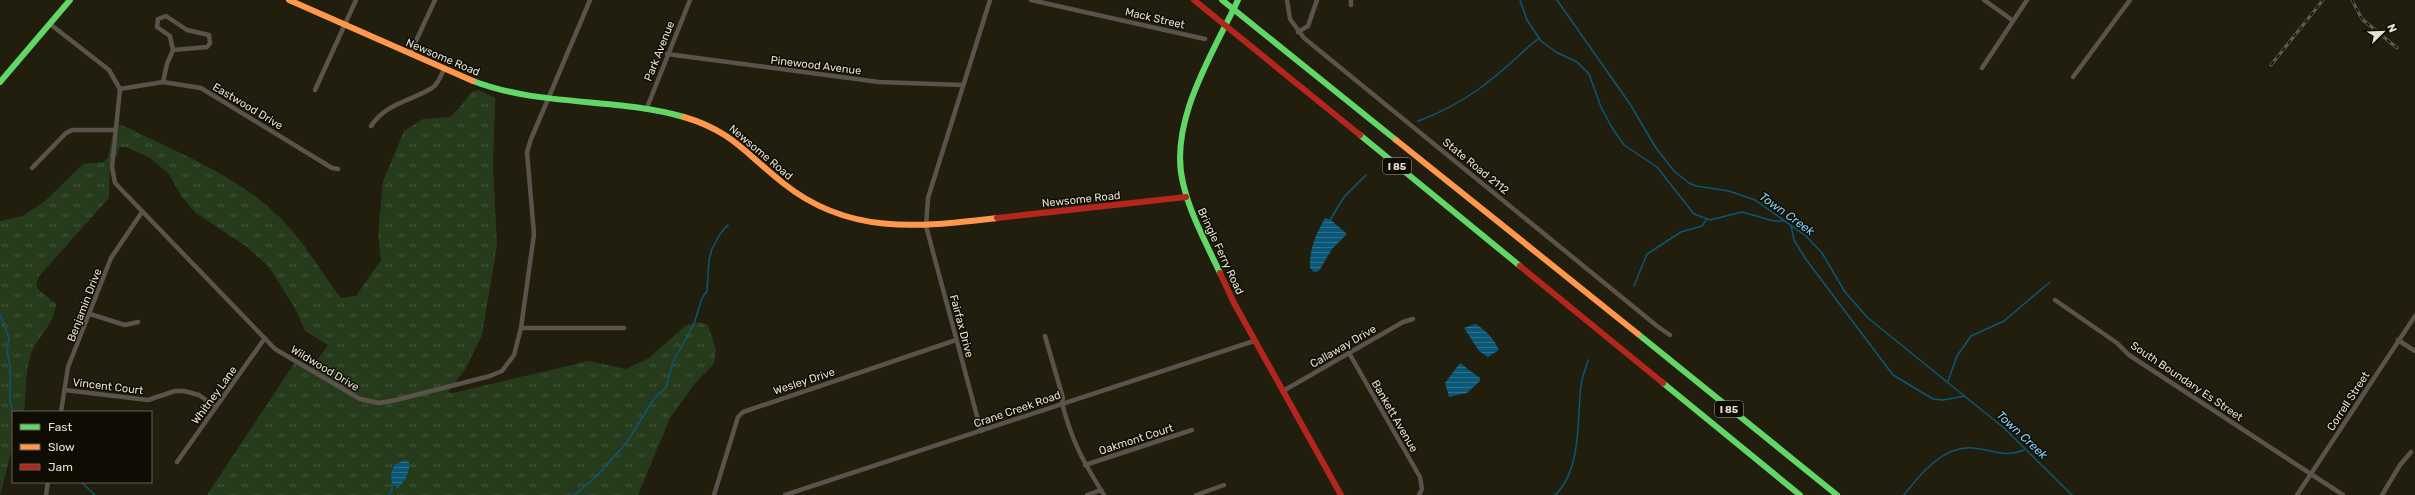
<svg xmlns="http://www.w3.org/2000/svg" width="2415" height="495" viewBox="0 0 2415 495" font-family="Rubik,sans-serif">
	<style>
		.grass { fill: url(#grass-tufts) }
		.water { fill: url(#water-rules) }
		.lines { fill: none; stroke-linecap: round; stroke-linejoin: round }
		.stream { stroke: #0b5778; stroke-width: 1.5 }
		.street { stroke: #5b524c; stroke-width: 4.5 }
		.fast { stroke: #63d668; stroke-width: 6 }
		.slow { stroke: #ff974d; stroke-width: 6 }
		.jam { stroke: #b3261e; stroke-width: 6 }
		.rail-casing { stroke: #5e5a51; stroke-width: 3 }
		.rail { stroke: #0f0d03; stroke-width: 1.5; stroke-dasharray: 4.5; stroke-linecap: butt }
		.labels { text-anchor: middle; stroke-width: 3; stroke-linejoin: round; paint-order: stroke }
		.shield { fill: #0f0d03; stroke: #a4a192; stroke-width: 1 }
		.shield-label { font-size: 10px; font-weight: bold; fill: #e4e1d0 }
		.street-label { font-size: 11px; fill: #e4e1d0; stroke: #0f0d03 }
		.water-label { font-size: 12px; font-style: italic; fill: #83d0fc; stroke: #0f0d03 }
	</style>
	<defs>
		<pattern id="grass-tufts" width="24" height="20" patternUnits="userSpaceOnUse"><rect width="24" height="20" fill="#253b1c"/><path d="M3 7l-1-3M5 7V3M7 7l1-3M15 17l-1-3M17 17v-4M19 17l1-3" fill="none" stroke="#44573c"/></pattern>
		<pattern id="water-rules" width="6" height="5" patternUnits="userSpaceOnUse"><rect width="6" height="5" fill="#0b5778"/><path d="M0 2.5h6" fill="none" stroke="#2e6f8a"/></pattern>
	</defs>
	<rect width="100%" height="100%" fill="#211e0e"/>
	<path class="grass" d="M 479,90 L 495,98 L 493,167 L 497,245 L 482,335 L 466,368 L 448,392 L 453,393 L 589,361 L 626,369 L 649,358 L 686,325 L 699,322 L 708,325 L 716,350 L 714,364 L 695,383 L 670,418 L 638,495 L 207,495 L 297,359 L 312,367 L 328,345 L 305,331 L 296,310 L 269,267 L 247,247 L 196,213 L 182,197 L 169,174 L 150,158 L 126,147 L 119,147 L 118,154 L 110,160 L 109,198 L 39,276 L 36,283 L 38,289 L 56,304 C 53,328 37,336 31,354 C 25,371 26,394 24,412 L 13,412 L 13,445 L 0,495 L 0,221 L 23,216 L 45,201 L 83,164 L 103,162 L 108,158 L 112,137 L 118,137 L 119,125 L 124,126 C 176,152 235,174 278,216 C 303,239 320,271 341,298 L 356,296 L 381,260 L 378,235 L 383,181 L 404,131 L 423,119 L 451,117 L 473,91 Z"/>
	<g class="water">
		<path d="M 1325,218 L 1331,220 L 1347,234 L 1332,249 L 1319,271 L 1314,272 L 1310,268 C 1309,251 1316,233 1325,218 Z"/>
		<path d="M 1475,324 C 1485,329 1494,339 1499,350 L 1488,357 L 1479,351 L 1464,328 Z"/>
		<polygon points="1460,363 1480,378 1480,381 1467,393 1449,397 1445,383"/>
		<path d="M 405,460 L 409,462 C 411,469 404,483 398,488 L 392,484 L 391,474 L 394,465 Z"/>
	</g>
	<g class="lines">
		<g class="stream">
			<polyline points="1520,0 1527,20 1541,41 1556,52 1577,62 1589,74 1601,107 1611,126 1624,145 1657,167 1694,214 1710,220 1742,212 1774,221 1784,221"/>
			<polyline points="1557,0 1630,104 1656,148 1674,171 1689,183 1696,186 1729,191 1755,200 1806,236 1822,253 1845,292 1868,318 2004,428 2072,495"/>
			<path d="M 1418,121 C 1463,105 1493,80 1527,48 C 1531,44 1535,42 1539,38"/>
			<polyline points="1330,220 1344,197 1366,175"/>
			<polyline points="1791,226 1794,240 1805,258 1893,375 1933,399 1943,400 1965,396"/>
			<polyline points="1634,286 1647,254 1681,232 1702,226 1706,220"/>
			<polyline points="0,315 9,338 7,351 10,366 10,400 13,414"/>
			<polyline points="1948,381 1957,356 1971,336 2004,321 2050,282"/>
			<polyline points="81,482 95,495"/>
			<polyline points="389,495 394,485"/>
			<polyline points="574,495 596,477 627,442 653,400 666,387 673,362 694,324 702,298 707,291 709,260 712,249 720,234 728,225"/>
			<path d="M 1555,495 C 1582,470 1577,418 1581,385 C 1582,377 1586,368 1588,360"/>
			<path d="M 1904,495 C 1920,474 1944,445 1973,448 C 1994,450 2003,458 2024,450"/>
		</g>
		<g class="street">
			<polyline points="1031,0 1205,39"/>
			<polyline points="1287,0 1290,19 1304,38 1657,326 1670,335"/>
			<polyline points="1351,0 1351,5"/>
			<polyline points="1984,0 2012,20"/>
			<polygon points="166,16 187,30 209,35 210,43 207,47 173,50 170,36 157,27 158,19"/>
			<polyline points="50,24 109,70 120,89 112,167 115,183 275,349 360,399 379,403 396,400 490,376 502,371 514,355 521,328 534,234 527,152 531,139 590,0"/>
			<polyline points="1298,32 1308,26 1317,0"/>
			<polyline points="410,54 435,0"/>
			<polyline points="667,54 879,82 963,85"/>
			<polyline points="1982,68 2027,0"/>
			<polyline points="2073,77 2130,0"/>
			<polyline points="163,82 167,64 173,50"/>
			<polyline points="120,89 163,82 201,88 332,168 338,169"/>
			<polyline points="315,90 356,0"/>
			<polyline points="646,110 690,0"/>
			<path d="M 371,126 C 386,103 411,101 432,88 C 438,84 441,76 444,69"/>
			<polyline points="32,168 66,133 72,130 116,130"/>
			<polyline points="2055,300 2117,343 2129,355 2343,495"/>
			<polyline points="90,314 125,325 138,322"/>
			<polyline points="521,328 624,328"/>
			<path d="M 1045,336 L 1063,398 L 1062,403 C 1072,442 1083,461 1104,495"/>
			<polyline points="2398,340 2415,351"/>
			<polyline points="1349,353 1420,477 1422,489 1419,495"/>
			<polyline points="65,390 148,400 175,391 184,391 199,395 216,407"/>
			<polyline points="1283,391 1403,322 1413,319"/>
			<polyline points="61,412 68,367 111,258 142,212"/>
			<polyline points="981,431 926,226 928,198 990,0"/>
			<polyline points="177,462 265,338"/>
			<polyline points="1085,465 1192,430"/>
			<polyline points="46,495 48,482"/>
			<polyline points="714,495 738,417 743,412 956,340"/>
			<polyline points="785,495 1254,341"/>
			<polyline points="1087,495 1101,490"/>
			<polyline points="1196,495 1224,485"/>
			<polyline points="2297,495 2415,316"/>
			<polyline points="2382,495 2400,465 2411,452"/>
		</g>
		<g class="fast">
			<polyline points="1222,0 1396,140"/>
			<path d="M 473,81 C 541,107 614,97 684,117"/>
			<polyline points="0,82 70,0"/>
			<polyline points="1360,135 1520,266"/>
			<path d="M 1220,273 C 1206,243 1190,214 1183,183 C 1168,122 1213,53 1238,0"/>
			<polyline points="1638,334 1837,495"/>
			<polyline points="1663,383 1800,495"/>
		</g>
		<g class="slow">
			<polyline points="289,0 473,81"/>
			<path d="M 684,117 C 732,131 746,154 783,183 C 849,236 919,227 997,218"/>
			<polyline points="1396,140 1638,334"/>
		</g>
		<g class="jam">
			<polyline points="1194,0 1360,135"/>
			<polyline points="997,218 1186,197"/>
			<polyline points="1520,266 1663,383"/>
			<polyline points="1220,273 1234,303 1341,495"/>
		</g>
		<defs>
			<g id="rail">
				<polyline points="2352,0 2362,19 2397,48"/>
				<polyline points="2271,65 2323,0"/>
			</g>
		</defs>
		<use href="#rail" class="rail-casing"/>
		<use href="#rail" class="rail"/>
	</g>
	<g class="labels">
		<g class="shield">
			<rect x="1383" y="158" width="28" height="16" rx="3"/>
			<rect x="1715" y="401" width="28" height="16" rx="3"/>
		</g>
		<g class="shield-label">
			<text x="1397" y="170">I 85</text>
			<text x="1729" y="413">I 85</text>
		</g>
		<g class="street-label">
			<text transform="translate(1155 18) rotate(13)" y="4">Mack Street</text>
			<text transform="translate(659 51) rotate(-68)" y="4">Park Avenue</text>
			<text transform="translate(443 57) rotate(23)" y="4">Newsome Road</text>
			<text transform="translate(816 65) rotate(7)" y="4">Pinewood Avenue</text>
			<text transform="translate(248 106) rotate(31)" y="4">Eastwood Drive</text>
			<text transform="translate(761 152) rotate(40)" y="4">Newsome Road</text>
			<text transform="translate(1476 166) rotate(39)" y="4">State Road 2112</text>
			<text transform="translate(1081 199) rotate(-6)" y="4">Newsome Road</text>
			<text transform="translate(1221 251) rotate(65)" y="4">Bringle Ferry Road</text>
			<text transform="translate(84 305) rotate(-69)" y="4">Benjamin Drive</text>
			<text transform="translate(962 326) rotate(75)" y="4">Fairfax Drive</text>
			<text transform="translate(1343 346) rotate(-30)" y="4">Callaway Drive</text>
			<text transform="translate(325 368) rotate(31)" y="4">Wildwood Drive</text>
			<text transform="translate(804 381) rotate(-18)" y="4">Wesley Drive</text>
			<text transform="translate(2187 381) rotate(34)" y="4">South Boundary Es Street</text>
			<text transform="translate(108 386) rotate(7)" y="4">Vincent Court</text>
			<text transform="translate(214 395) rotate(-54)" y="4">Whitney Lane</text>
			<text transform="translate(2348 401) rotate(-57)" y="4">Correll Street</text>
			<text transform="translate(1017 409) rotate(-19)" y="4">Crane Creek Road</text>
			<text transform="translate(1395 416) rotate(60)" y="4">Bankett Avenue</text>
			<text transform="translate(1136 439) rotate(-18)" y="4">Oakmont Court</text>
		</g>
		<g class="water-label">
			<text transform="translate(1787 214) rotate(36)" y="4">Town Creek</text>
			<text transform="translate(2022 435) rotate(43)" y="4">Town Creek</text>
		</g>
	</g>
	<rect x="12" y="411" width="140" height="72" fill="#0f0d03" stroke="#646255"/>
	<rect x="20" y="424" width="20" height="6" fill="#63d668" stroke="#646255"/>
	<text x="48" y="431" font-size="12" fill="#e4e1d0">Fast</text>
	<rect x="20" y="444" width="20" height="6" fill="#ff974d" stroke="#646255"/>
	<text x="48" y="451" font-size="12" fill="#e4e1d0">Slow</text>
	<rect x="20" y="464" width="20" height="6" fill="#b3261e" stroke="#646255"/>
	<text x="48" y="471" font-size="12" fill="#e4e1d0">Jam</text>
	<g transform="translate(2383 32) rotate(67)" stroke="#0f0d03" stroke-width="3" paint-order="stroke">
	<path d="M0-3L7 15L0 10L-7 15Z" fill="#e4e1d0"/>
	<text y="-6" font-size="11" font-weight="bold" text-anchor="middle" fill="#e4e1d0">N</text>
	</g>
</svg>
